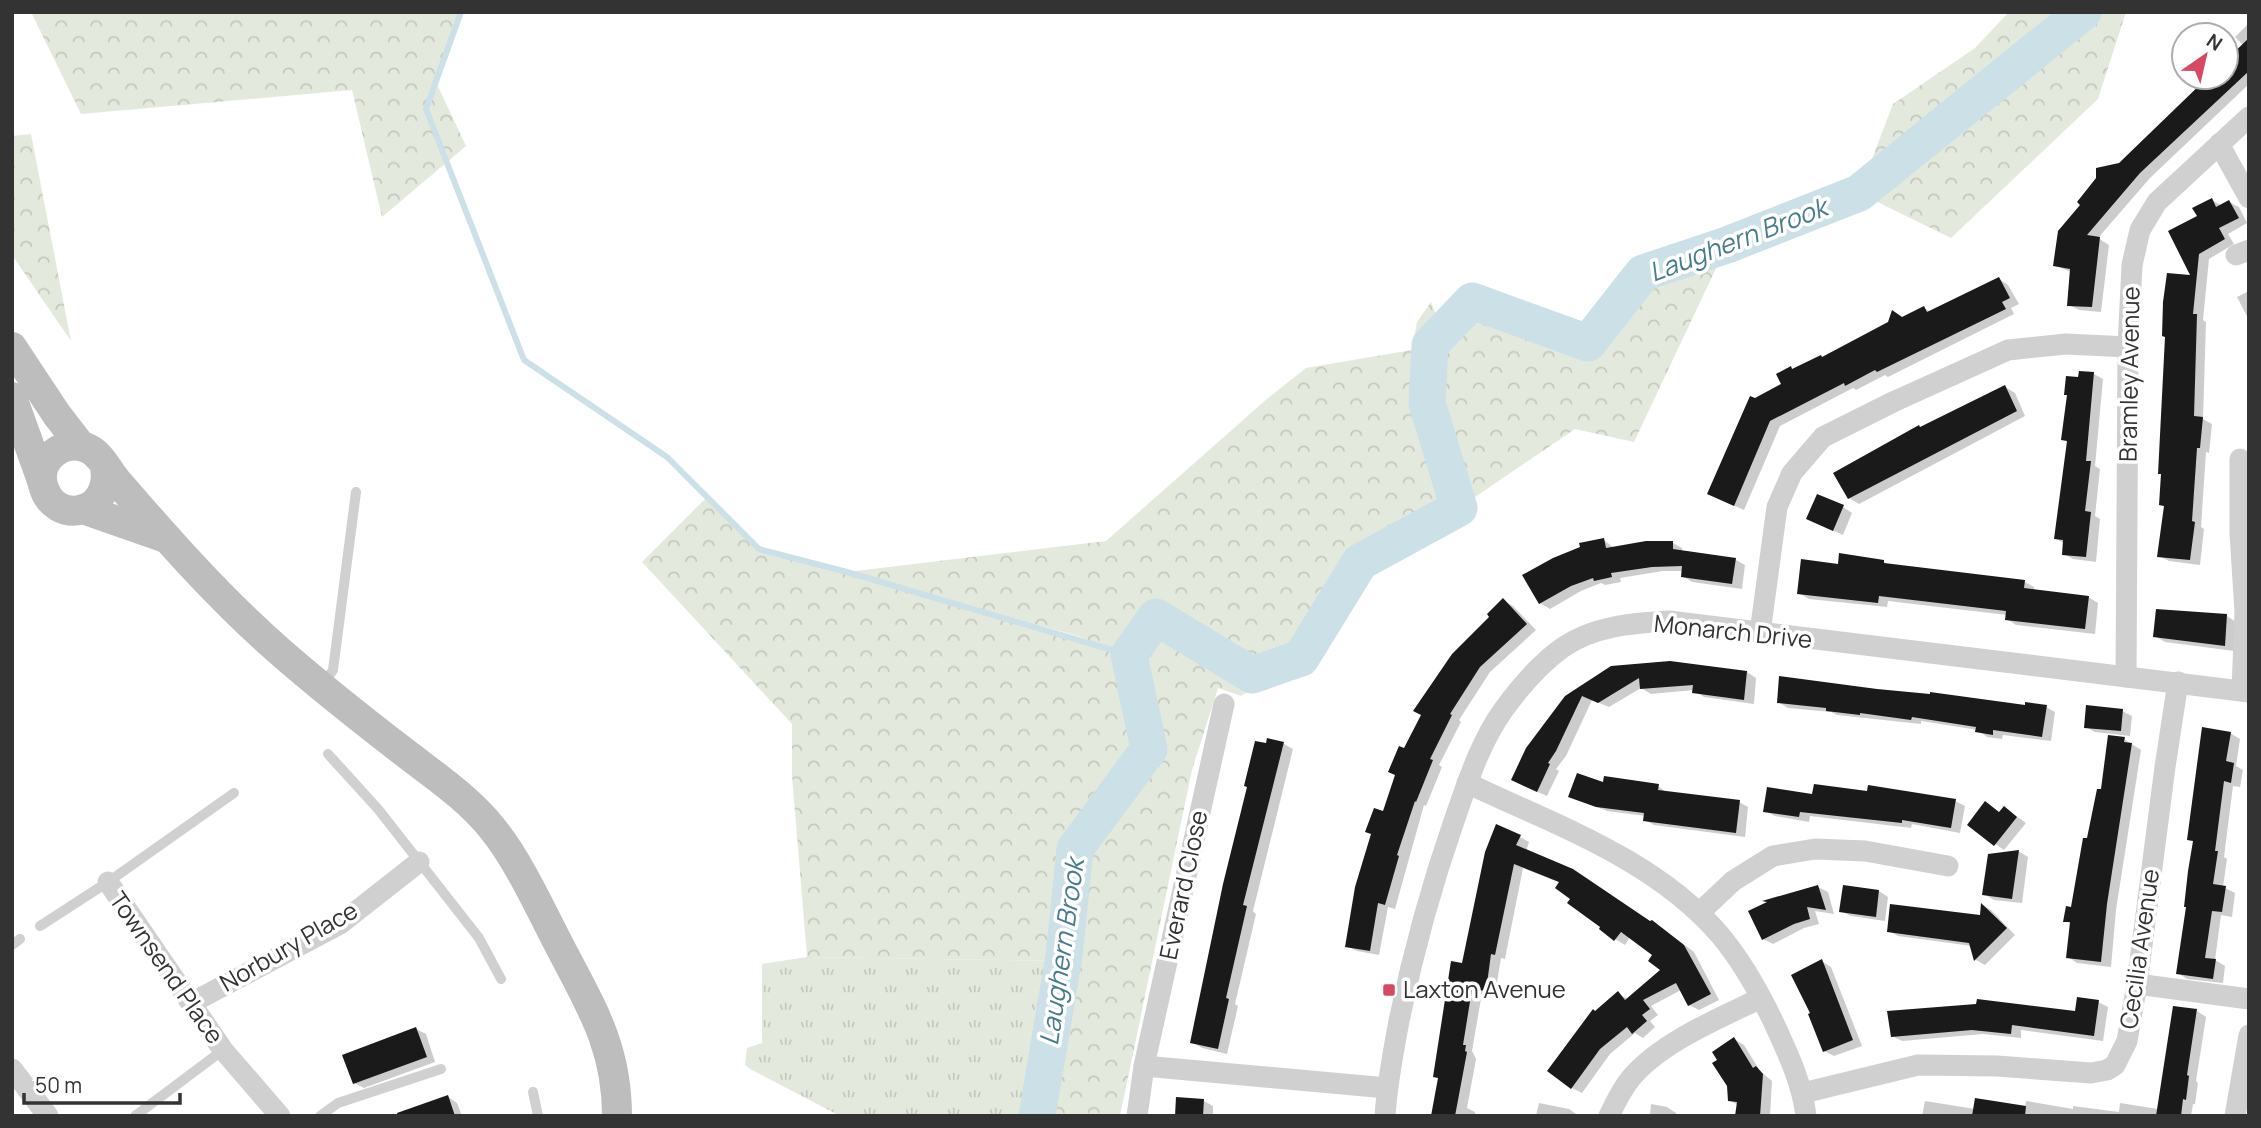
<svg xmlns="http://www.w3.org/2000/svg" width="2261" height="1128" viewBox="0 0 2261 1128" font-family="Manrope,sans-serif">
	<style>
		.grass { fill: url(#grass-tufts) }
		.forest { fill: url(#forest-crowns); fill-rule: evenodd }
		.shadow { fill: #0003 }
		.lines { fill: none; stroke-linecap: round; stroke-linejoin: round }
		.stream { stroke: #cce0e7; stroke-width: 6 }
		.river { stroke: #cce0e7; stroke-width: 37 }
		.building { fill: #1a1a1a }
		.service { stroke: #d0d0d0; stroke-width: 10 }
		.minor { stroke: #d0d0d0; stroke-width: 21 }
		.secondary { stroke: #bdbdbd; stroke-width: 30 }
		.poi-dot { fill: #d64963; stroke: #fff; stroke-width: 2.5 }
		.labels { text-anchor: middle; stroke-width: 7; stroke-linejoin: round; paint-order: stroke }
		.street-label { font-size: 24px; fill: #333; stroke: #fff }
		.poi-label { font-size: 24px; fill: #333; stroke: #fff; text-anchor: start }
		.water-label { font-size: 26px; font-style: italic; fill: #477b8f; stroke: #fff }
	</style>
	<defs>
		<pattern id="grass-tufts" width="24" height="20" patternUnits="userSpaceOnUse" patternTransform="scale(1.75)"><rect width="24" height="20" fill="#e4e9dd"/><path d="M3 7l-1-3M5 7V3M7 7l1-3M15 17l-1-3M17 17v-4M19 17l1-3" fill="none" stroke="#c4c8be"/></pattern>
		<pattern id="forest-crowns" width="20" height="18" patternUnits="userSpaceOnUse" patternTransform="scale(1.75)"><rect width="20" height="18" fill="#e4e9dd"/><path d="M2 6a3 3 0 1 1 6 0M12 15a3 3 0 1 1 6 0" fill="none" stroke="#c4c8be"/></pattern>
	</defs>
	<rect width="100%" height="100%" fill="#fff"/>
	<polygon class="grass" points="807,957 1061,961 1037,1116 840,1116 752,1070 745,1065 747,1048 762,1043 762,964"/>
	<g class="forest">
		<polygon points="34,12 461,12 436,82 466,146 382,217 352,90 81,114 32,14"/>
		<polygon points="2009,12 2126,12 2098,99 1951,238 1859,193 1893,104 1975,48"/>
		<polygon points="31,134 71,341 12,255 12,136"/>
		<path d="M 1727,245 L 1634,442 L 1575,429 L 1459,508 L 1360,562 L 1301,658 L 1241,696 L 1218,688 L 1192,770 L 1120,1116 L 1037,1116 L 1061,961 L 807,957 L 792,775 L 792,724 L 642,562 L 707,497 L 759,549 L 847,572 L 1106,541 L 1268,398 L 1306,368 L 1412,350 L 1417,322 L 1431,302 L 1437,318 L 1472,301 L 1588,343 L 1643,273 ZM 911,590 L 1078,636 L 1116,651 L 911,591 Z"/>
	</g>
	<g class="shadow">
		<polygon points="2249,23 2249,84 2150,178 2098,238 2109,245 2101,312 2079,310 2069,305 2071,272 2054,265 2120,165 2211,77 2226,77 2226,63 2244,46 2235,37"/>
		<polygon points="2212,200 2222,206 2229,202 2239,207 2247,223 2228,234 2234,244 2209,259 2203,320 2206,322 2203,419 2212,424 2209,453 2206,452 2201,527 2204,529 2200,565 2169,561 2159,556 2165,507 2160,504 2193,277 2199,217"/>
		<polygon points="1999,279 2008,285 2019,304 2011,308 2014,314 1888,377 1885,375 1856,390 1853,388 1780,426 1744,510 1719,499 1755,400 1784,385 1791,368 1794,370 1823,359 1924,308 1931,312"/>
		<polygon points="2249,291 2249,320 2237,297"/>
		<polygon points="2080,373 2094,374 2103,379 2095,466 2100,469 2095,516 2100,519 2096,562 2073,559 2064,554 2065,544 2055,538 2069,443 2063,439"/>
		<polygon points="2005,387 2015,393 2025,416 1859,504 1849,498 1922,428"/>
		<polygon points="1843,507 1852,513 1843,535 1808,519"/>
		<polygon points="1604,540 1614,548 1673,543 1682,548 1682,552 1736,560 1745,565 1742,589 1692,582 1683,576 1683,571 1663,571 1620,578 1621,582 1605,585 1601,583 1581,591 1550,609 1540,603"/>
		<polygon points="1884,562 1891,566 2025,582 2034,587 2034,591 2088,597 2098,603 2095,634 2016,625 2007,619 2007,615 1888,601 1887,607 1809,599 1799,593 1839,565"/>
		<polygon points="1504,601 1513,606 1536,630 1490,672 1459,720 1461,722 1439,765 1442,767 1426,806 1424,805 1395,909 1388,907 1379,955 1357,951 1347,946 1384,813 1405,751"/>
		<polygon points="2227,616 2236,622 2234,651 2165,642 2155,636"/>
		<polygon points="1612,668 1747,672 1756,678 1754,704 1704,697 1694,690 1651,694 1641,688 1609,707 1592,700 1566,756 1556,769 1559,771 1547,796 1522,785 1566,697"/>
		<polygon points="1778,702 2046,707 2055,712 2051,741 2003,735 2002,739 1987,737 1978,730 1921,721 1921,724 1837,715 1831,712 1788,708"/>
		<polygon points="2122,711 2132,716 2130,736 2095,732 2086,727"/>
		<polygon points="2230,733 2240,739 2236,766 2243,770 2240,787 2233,786 2224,857 2227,859 2223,887 2235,893 2232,917 2221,915 2215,960 2225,966 2223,983 2187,979 2178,973 2194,842 2189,839"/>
		<polygon points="2124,739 2141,750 2116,910 2111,967 2077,963 2068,957 2072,924 2065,921 2073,909 2102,792"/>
		<polygon points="1268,740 1284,744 1293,749 1253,911 1256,914 1235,1004 1238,1006 1227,1054 1202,1048 1192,1042 1249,787"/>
		<polygon points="1605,785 1658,786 1667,793 1739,802 1748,807 1745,837 1654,825 1645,820 1646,816 1607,811 1570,796"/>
		<polygon points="1955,801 1965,806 1960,833 1912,824 1911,828 1810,816 1809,822 1775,816 1765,811"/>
		<polygon points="2005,808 2026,823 2004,850 1969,825 2001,813"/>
		<polygon points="1520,837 1529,842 1526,851 1662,928 1694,952 1719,1000 1699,1010 1689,1005 1681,990 1651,1006 1658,1015 1650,1021 1655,1027 1643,1038 1635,1033 1610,1054 1582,1093 1572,1088 1549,1071 1596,1013 1618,994 1628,999 1663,970 1654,955 1630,937 1625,945 1615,939 1573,899 1561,883 1523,868 1505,959 1501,958 1495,995 1482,993 1472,1051 1476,1059 1467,1108 1475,1112 1475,1116 1433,1116 1487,852"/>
		<polygon points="2018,851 2028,857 2022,903 1994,900 1984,894"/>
		<polygon points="1818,887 1828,892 1834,914 1815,911 1819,924 1804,928 1773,944 1763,939"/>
		<polygon points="1879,891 1888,897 1885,921 1851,916 1841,911"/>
		<polygon points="1983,905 1991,910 2015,935 1985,965 1976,960 1972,946 1898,936 1889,931 1981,917"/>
		<polygon points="1821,961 1831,967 1862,1046 1834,1056 1824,1051 1812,1014"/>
		<polygon points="2098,1002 2108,1007 2103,1041 2021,1030 2021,1038 1983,1034 1902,1041 1892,1036 2076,1012"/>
		<polygon points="2197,1011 2206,1017 2196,1081 2198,1083 2195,1104 2193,1104 2191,1116 1922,1116 1925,1101 1975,1109 2025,1108 2026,1101 2073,1109 2073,1106 2119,1112 2120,1103 2158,1109"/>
		<polygon points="416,1029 426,1034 435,1062 364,1088 354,1083"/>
		<polygon points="1734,1039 1744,1045 1760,1071 1772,1081 1770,1116 1737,1116 1738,1105 1729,1100"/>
		<polygon points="448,1097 457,1103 462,1116 398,1116"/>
		<polygon points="1204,1101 1213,1106 1213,1116 1176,1116"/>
		<polygon points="1539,1103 1569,1109 1579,1116 1536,1116"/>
		<polygon points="1651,1104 1667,1107 1676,1113 1676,1116 1650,1116"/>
	</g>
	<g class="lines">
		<polyline class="stream" points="461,12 426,109 524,360 667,457 759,549 847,572 1129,655"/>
		<polyline class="river" points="1037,1116 1064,956 1075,849 1149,749 1129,655 1156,617 1252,675 1301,658 1360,562 1459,508 1427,403 1430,345 1472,301 1588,343 1643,273 1727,245 1859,193 2083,12"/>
	</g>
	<g class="building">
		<polygon points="2249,38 2249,71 2140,173 2087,235 2100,237 2092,307 2067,306 2070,269 2053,266 2058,231 2080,205 2077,202 2096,178 2096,168 2119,163 2208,77 2226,77 2226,60"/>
		<polygon points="2212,198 2216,207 2229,200 2239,218 2219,228 2225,239 2199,254 2193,314 2197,314 2194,416 2203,417 2200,448 2197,448 2192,521 2195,522 2190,560 2157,557 2164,506 2159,505 2161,474 2158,474 2165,337 2162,336 2163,302 2167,273 2190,275 2168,231 2197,216 2192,208"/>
		<polygon points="1999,277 2010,298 2002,302 2006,309 1877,372 1875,370 1845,386 1844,383 1770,421 1734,506 1707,494 1750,396 1755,398 1781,384 1776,374 1791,366 1792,369 1821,355 1822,357 1888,322 1892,310 1902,317 1924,306 1927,312"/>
		<polygon points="2079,371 2094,372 2086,461 2091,461 2085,511 2091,512 2086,557 2062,555 2063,540 2054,539 2067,441 2061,440 2067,395 2064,395 2066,376 2078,377"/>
		<polygon points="2005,385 2017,411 1848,499 1833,473 1919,425 1920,427"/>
		<polygon points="1817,494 1844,505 1833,531 1806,519"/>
		<polygon points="1604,538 1606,548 1646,541 1673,541 1673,549 1736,558 1732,584 1681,577 1682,566 1652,567 1611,573 1612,577 1594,581 1593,578 1571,586 1539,604 1522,575 1553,558 1580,547 1579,543"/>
		<polygon points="1839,553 1884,560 1884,563 2025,580 2024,588 2089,596 2085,629 2005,620 2006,611 1879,596 1878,603 1797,594 1801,559 1838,564"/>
		<polygon points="1503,598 1527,624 1480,667 1450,714 1452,715 1430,759 1433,760 1416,802 1415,801 1397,855 1399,856 1385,905 1378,903 1370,951 1345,947 1355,887 1371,834 1365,832 1374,808 1383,811 1395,775 1388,772 1399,746 1404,748 1421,715 1413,711 1452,654 1489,617 1487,614"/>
		<polygon points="2156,609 2227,614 2225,646 2153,637"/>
		<polygon points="1670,661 1747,671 1744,700 1692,693 1693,685 1640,689 1639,678 1598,703 1582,696 1556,751 1548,763 1550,764 1537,792 1511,780 1526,748 1565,696 1611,666"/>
		<polygon points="1779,676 1877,689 1930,694 1930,692 2025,705 2025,702 2047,705 2042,737 1993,730 1993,735 1975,732 1976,727 1912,717 1911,720 1860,713 1860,715 1826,711 1826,708 1777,703"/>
		<polygon points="2086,705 2123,709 2121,731 2084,728"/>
		<polygon points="2202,727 2231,732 2226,761 2234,763 2231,783 2224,781 2215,851 2218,851 2213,884 2226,886 2222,912 2212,911 2205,958 2216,959 2213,979 2176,974 2186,907 2184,907 2188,871 2193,841 2187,840"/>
		<polygon points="2108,735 2125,737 2124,742 2132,743 2107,904 2101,962 2066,958 2070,922 2063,922 2066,906 2071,907 2083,838 2087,838 2097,789 2101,789"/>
		<polygon points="1267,738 1284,742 1243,905 1247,906 1226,998 1229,999 1218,1049 1190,1043 1223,884 1247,787 1244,786 1255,741 1266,743"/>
		<polygon points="1577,773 1603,782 1604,776 1659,784 1658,790 1740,800 1736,833 1643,821 1644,813 1596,807 1568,797"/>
		<polygon points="1814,784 1867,791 1868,785 1956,799 1951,828 1902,820 1902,823 1800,812 1799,817 1763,812 1767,787 1812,794"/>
		<polygon points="1985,801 1999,812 2004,806 2017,817 1994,846 1967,825"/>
		<polygon points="1496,824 1521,835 1516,845 1573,869 1650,921 1652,920 1684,945 1711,994 1688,1006 1676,983 1643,1000 1650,1009 1642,1015 1647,1021 1632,1034 1627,1027 1600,1049 1571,1089 1547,1071 1593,1009 1595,1011 1618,991 1625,1000 1660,970 1648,961 1652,955 1621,932 1614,941 1599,929 1600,927 1567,903 1570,899 1555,888 1559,882 1514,864 1495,955 1491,954 1486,991 1472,989 1463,1045 1466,1045 1465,1051 1467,1052 1455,1116 1431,1116 1438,1078 1433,1077 1451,961 1462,963 1485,852"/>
		<polygon points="2019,850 2012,899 1982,895 1988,854"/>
		<polygon points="1818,885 1826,910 1807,907 1810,919 1794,924 1762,940 1748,911 1767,902 1762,901"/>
		<polygon points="1843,885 1879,890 1876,917 1839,912"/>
		<polygon points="1981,903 2007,928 1974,961 1969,943 1887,932 1890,904 1980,915"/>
		<polygon points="1822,959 1853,1040 1823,1052 1808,1014 1810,1013 1791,975"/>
		<polygon points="2077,997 2099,1000 2094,1036 2012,1025 2011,1034 1972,1030 1891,1037 1887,1011 1976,1004 1977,999 2075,1011"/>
		<polygon points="2173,1006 2197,1009 2187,1075 2189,1076 2186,1100 2183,1099 2181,1116 2156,1116"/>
		<polygon points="416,1027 427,1057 353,1084 342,1055"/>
		<polygon points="1734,1037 1753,1068 1756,1066 1763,1074 1760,1116 1735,1116 1737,1102 1728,1101 1727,1086 1712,1063 1717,1060 1712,1052"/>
		<polygon points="448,1095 455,1116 398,1116 397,1113"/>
		<polygon points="1176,1097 1204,1099 1203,1116 1175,1116"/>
		<polygon points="1975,1098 2026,1106 2025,1116 1972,1116"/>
	</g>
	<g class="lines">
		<g class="service">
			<polyline points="323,685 333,670 356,492"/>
			<polyline points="328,754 378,809 479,938 501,979"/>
			<polyline points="40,926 108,882 234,793"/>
			<polyline points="12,945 20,939"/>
			<polyline points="533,1092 538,1116"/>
			<polyline points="135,1116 223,1050"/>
			<polyline points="320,1116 338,1103 441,1069"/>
		</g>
		<g class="minor">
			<polyline points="2219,144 2249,198"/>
			<polyline points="2236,255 2249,250"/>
			<polyline points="2240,459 2240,533 2245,612 2242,691"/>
			<polyline points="1760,633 1777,507 1792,473 1823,437 1893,402 2008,350 2066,344 2128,347"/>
			<polyline points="2126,677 2128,347 2132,265 2140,230 2157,202 2249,117"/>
			<path d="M 1467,783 C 1555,825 1655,859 1720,935 C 1741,960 1759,992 1773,1021 C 1787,1052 1802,1082 1806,1116"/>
			<polyline points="108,882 223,1050 280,1116"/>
			<polyline points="1699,913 1733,881 1773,856 1815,849 1865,851 1948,866"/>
			<polyline points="2137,984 2249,999"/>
			<polyline points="191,1003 340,924 419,862"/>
			<polyline points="1144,1066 1387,1088"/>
			<polyline points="12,1069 48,1116"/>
			<polyline points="1803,1093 1918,1065 1997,1066 2091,1073 2107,1070 2115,1065 2127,1041 2137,984 2165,767 2178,682"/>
			<polyline points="1137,1116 1144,1066 1224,704"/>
			<path d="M 1385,1116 C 1387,1084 1393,1053 1399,1021 C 1413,953 1431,887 1454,821 C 1467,784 1480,742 1504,709 C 1520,687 1540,664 1562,648 C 1593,626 1633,623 1669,621 L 2249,692"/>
			<path d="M 1609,1116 C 1615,1103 1622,1089 1631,1078 C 1661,1042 1720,1018 1761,998"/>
			<polyline points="2235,1116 2249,1035"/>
		</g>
		<g class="secondary">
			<polyline points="12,347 57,415 81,446"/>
			<polyline points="12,397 41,478"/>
			<path d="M 105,467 C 113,515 54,527 43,485 C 36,459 65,437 89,449 C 101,455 108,470 116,480 C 167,539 219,598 277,649 C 318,685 361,719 404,752 C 435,776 468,798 492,828 C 522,865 545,920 568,962 C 596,1015 617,1053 617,1116"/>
			<polyline points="83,509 166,538"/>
		</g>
	</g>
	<rect class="poi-dot" x="1382" y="983" width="14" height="14" rx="3.5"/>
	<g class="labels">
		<g class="street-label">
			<text transform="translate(2130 374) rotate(-89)" y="8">Bramley Avenue</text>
			<text transform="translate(1733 632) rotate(6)" y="8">Monarch Drive</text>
			<text transform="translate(1184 885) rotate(-78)" y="8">Everard Close</text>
			<text transform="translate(289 947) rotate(-30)" y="8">Norbury Place</text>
			<text transform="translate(2140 949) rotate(-82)" y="8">Cecilia Avenue</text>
			<text transform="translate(166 968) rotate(55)" y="8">Townsend Place</text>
		</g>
		<g class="poi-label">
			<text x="1403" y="998">Laxton Avenue</text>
		</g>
		<g class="water-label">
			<text transform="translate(1738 240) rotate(-21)" y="9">Laughern Brook</text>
			<text transform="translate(1062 952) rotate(-82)" y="9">Laughern Brook</text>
		</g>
	</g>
	<rect width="2261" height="1128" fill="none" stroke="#333333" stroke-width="28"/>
	<g transform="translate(2205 56) rotate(34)"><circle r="33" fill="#ffffff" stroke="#adadad" stroke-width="2"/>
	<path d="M0-5L12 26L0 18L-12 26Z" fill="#d64963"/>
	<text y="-10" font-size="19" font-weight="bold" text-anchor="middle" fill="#333333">N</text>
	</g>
	<path d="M24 1093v10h156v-10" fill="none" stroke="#333333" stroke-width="3.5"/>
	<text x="35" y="1093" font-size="21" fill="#333333" stroke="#ffffff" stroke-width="5" paint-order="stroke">50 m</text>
</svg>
